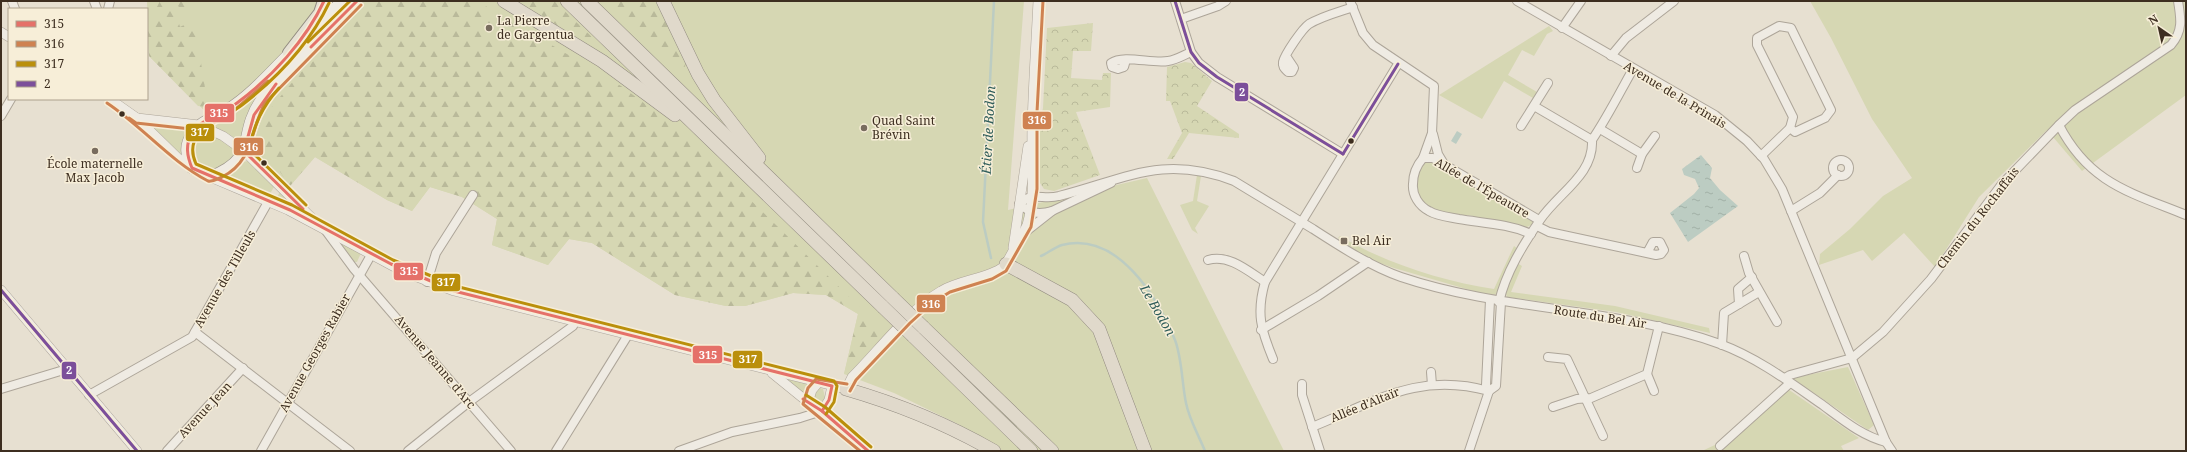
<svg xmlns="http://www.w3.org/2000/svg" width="2187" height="452" viewBox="0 0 2187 452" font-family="'Noto Serif',serif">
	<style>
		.green { fill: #d6d7b3 }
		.forest { fill: url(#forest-firs) }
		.park { fill: url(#park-crowns) }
		.water { fill: url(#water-ripples) }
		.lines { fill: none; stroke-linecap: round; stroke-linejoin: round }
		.stream { stroke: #bcccc2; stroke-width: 2.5 }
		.minor-casing { stroke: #ada599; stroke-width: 10 }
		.tertiary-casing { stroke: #ada599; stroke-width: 10 }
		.secondary-casing { stroke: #9c958a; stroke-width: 12 }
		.primary-casing { stroke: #928b80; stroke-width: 14 }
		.trunk-casing { stroke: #928b80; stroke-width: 14 }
		.minor { stroke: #efebe3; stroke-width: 8 }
		.tertiary { stroke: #efebe3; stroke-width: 9 }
		.secondary { stroke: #efebe3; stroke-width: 11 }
		.primary { stroke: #e6e1d4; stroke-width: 12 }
		.trunk { stroke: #e0d9cb; stroke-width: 13 }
		.trunk-bridge-casing { stroke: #928b80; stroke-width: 14; stroke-linecap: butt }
		.trunk-bridge { stroke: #e0d9cb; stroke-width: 13 }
		.bus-1-casing { stroke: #f7eed8; stroke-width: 6 }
		.bus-2-casing { stroke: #f7eed8; stroke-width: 6 }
		.bus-3-casing { stroke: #f7eed8; stroke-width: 6 }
		.bus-4-casing { stroke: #f7eed8; stroke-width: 6 }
		.bus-1 { stroke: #e57169; stroke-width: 3 }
		.bus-2 { stroke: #cf8251; stroke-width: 3 }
		.bus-3 { stroke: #ba8f0b; stroke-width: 3 }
		.bus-4 { stroke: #7c4f9a; stroke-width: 3 }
		.poi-dot { fill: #786c5e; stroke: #f7eed8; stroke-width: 1.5 }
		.bus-dot { fill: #3d2e20; stroke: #f7eed8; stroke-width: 1.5 }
		.labels { text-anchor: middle; stroke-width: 3; stroke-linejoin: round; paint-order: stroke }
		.poi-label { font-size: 12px; fill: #3d2e20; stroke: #f7eed8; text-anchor: start }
		.street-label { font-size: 12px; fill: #3d2e20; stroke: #f7eed8 }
		.water-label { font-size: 13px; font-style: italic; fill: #2f5d5a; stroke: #f7eed8 }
		.line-badge { stroke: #f7eed8; stroke-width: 1.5 }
		.badge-label { font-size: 11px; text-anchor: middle; font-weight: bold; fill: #fff }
	</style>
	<defs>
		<pattern id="forest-firs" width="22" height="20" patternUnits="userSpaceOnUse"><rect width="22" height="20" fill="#d6d7b3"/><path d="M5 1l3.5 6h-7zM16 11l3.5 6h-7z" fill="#b9b99a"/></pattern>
		<pattern id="park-crowns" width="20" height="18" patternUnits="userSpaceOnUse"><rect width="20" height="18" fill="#d6d7b3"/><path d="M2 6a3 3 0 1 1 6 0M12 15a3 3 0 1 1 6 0" fill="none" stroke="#b9b99a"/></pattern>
		<pattern id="water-ripples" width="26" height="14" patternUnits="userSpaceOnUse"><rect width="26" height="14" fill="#bcccc2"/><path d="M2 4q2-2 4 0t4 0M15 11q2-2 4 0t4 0" fill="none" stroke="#a2b0a6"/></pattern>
	</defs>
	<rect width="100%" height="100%" fill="#e7e0d1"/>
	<g class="green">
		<polygon points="147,1 1024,1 1008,210 1147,178 1284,451 983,451 960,425 894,393 844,374 858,314 826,295 793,293 745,306 726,306 675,295 592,243 569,239 548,265 492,245 497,219 462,197 430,187 412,211 387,200 315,157 290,186 239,142 212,127 212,124 215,121 149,56"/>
		<polygon points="1810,1 2186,1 2186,95 2082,171 2047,130 1979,197 1935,267 1904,233 1872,261 1863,250 1819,265 1820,254 1850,229 1883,196 1912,178 1872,119 1831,38"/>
		<polygon points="1549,26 1553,31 1547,34 1534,56 1522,50 1508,75 1537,92 1533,98 1504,81 1482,119 1439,95"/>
		<polygon points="147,122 190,128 183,153 180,154"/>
		<path d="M 200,130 L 214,135 L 238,152 L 234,160 L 210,171 C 196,166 193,161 190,147 Z"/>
		<path d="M 1430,160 L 1471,183 L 1472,186 L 1487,195 L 1490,194 L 1533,221 L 1533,224 L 1527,227 L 1476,219 L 1474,216 C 1463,214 1444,216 1435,212 C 1410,200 1414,182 1423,162 Z"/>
		<polygon points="248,161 274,187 268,197 224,180 224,176 242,162"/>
		<polygon points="1197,175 1201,176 1197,201 1209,206 1195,228 1198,234 1192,230 1180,205 1193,201"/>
		<polygon points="280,192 290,205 288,206 275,200"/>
		<path d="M 1340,236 C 1385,263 1442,281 1494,289 L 1514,246 L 1518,249 L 1499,295 L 1480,293 L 1394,268 L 1368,259 L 1338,238 Z"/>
		<polygon points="339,242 361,253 357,262 354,262"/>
		<polygon points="1517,263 1522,266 1511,292 1615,306 1709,328 1710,333 1616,312 1507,297 1505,291"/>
		<polygon points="1848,367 1874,425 1868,430 1792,378"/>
		<polygon points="785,378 809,384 806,396"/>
		<polygon points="1782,385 1859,438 1841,446 1844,451 1702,451 1719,443"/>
		<polygon points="818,387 823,389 825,397 822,404 817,406 814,402 813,394"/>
	</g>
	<g class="forest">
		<polygon points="160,1 192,1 193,11 181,8 173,3 180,27 188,23 196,31 208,107 198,106 149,56 147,27"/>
		<polygon points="379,1 477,1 621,86 676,127 884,331 844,374 858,314 826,295 793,293 745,306 726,306 675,295 592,243 569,239 548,265 492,245 497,219 462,197 430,187 412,211 387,200 315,157 290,186 262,146 260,121 300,73"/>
		<polygon points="520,1 554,1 593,38 576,38"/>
		<polygon points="607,1 655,1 686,64 681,74"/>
	</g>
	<g class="park">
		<polygon points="1093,23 1091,51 1073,51 1071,78 1102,80 1103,73 1111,73 1110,107 1076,112 1100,175 1054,191 1044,189 1036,177 1038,129 1043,108 1047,28"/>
		<polygon points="1185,62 1191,63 1212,81 1197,106 1239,134 1239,138 1189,133 1173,159 1167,159 1182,133 1170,101 1166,101 1167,67"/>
	</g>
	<g class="water">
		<polygon points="1457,131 1462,134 1456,144 1451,141"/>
		<polygon points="1701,155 1712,168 1710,178 1720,190 1738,206 1688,242 1670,213 1694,194 1699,188 1695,179 1684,175 1682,169"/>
	</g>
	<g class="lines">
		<g class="stream">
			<path d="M 1041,256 C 1048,253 1055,247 1062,245 C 1118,231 1157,297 1175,340 C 1182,358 1182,384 1186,403 C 1189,419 1199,436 1205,451"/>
			<polyline points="991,258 983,222 994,1"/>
		</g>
		<defs>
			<g id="minor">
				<polyline points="12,1 15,9"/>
				<polyline points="94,1 97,9"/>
				<polyline points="1175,1 1191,52 1199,63 1217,77 1343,154"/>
				<polyline points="1350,1 1363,33 1373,45 1434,86 1432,133 1423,158"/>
				<polyline points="1517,1 1715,115 1747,141 1764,159 1782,189 1886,442 1892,451"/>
				<polyline points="108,9 110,1"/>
				<polyline points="1181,19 1218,6 1226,1"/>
				<polygon points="1779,26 1791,28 1831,110 1825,118 1795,132 1790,128 1793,117 1757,45 1757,38"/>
				<polyline points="1562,28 1581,1"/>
				<path d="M 1286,56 L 1294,68 L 1292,72 L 1288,72 C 1285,69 1282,67 1283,62 C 1285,54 1302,29 1309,24 C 1322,16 1339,12 1353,7"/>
				<polyline points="1611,56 1626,38 1674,1"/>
				<path d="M 1126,60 L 1124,67 L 1118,69 L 1112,67 L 1111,63 C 1124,54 1152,64 1168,61 C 1176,60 1184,55 1191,52"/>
				<polyline points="1534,106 1592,140"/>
				<polyline points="1,116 11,99"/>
				<path d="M 2059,125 C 2089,183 2129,192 2186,215"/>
				<polyline points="1521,126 1548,83"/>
				<polyline points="1600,129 1642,154"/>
				<polyline points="1433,134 1438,154 1444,164"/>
				<polyline points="1761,156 1790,128"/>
				<circle cx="1841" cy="168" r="8"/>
				<polyline points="1637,168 1642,154 1655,136"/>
				<path d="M 1052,211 C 1038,215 1030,213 1019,204 C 1022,202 1027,197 1032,197 C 1041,196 1049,199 1059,196 C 1126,179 1162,154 1234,181 C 1260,197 1287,213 1313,229 C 1341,247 1370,266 1401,277 C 1505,312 1617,307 1720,344 C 1758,358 1791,383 1824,406 C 1843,420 1862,436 1886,442"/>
				<polyline points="1791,211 1820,193 1838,175"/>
				<polyline points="1537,226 1549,232 1656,255 1661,254 1664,250 1660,242 1653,242 1647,253"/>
				<polyline points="326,231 354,269 511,451"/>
				<polyline points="1024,233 1052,211 1111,183"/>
				<path d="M 1531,234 C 1509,224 1483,223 1459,219 C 1449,217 1437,216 1429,211 C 1419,206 1412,195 1413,184 C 1413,175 1417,165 1423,158 L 1433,158 L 1539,220"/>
				<polyline points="1744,256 1749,273 1777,322"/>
				<path d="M 1208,260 C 1229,254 1248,271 1265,282"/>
				<polyline points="427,282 436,253 473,195"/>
				<path d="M 1499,302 C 1506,272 1523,245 1540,220 C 1558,193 1594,175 1592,140 C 1607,118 1620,92 1633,69"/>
				<polyline points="1739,304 1738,289 1752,277"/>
				<polyline points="1261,330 1318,296 1368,262"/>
				<polyline points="195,332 350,451"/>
				<polyline points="1722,345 1724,313 1759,292"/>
				<polyline points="1548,357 1567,359 1603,436"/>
				<path d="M 1273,359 C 1261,330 1256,313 1265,282 L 1398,64"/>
				<polyline points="1431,372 1432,385"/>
				<polyline points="1647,374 1654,391"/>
				<path d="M 1785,378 L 1790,375 L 1852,358 L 1883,332 L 1931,279 L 2002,184 L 2059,125 L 2075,110 L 2171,45 C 2183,31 2181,19 2178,1"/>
				<polyline points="1302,384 1302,395 1320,451"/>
				<polyline points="1,389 67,369"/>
				<polyline points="1489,391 1486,385 1490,300"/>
				<polyline points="89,395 192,337 268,202"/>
				<polyline points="1553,407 1577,399 1591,398 1647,374 1659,326"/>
				<path d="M 1312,427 C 1375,402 1418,371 1489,391"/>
				<polyline points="1720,446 1790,383"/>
				<polyline points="167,451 243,368"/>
				<polyline points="261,451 371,255"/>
				<polyline points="408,451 469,402 573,326 575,322"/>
				<polyline points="556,451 628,335"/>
				<polyline points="679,451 732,432 800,418 822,411"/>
				<polyline points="1469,451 1489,391 1496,386 1501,302"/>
			</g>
			<g id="tertiary">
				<polyline points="1,32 9,37"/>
				<polyline points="110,99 137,118 178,158 192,168"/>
				<polyline points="137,118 199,125 223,136 244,151 314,220"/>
				<path d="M 210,177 L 288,210 L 404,272 L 454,291 L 846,389 L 852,377 C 878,351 910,309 941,291 C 959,280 989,278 1003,267 C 1006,265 1025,229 1027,225 C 1036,194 1031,160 1032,128 C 1033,86 1036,43 1038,1"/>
				<polyline points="1013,248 1028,146"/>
				<polyline points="1,290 137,451"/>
				<polyline points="772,373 868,451"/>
				<polyline points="808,403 812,390 818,383"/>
				<polyline points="822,411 829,400 832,386"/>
			</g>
			<g id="secondary">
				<polyline points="310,33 342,1"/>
				<path d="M 295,48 C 273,69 253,94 227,110 C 214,118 201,120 192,134 C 184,146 186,155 192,168 L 210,177 C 260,157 236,137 261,100 C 268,91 278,82 286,73 C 309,49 333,25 357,1"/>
			</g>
			<polyline id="primary" points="289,53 320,13 324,1"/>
			<g id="trunk">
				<polyline points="504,1 602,61 675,115"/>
				<polyline points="567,1 883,307"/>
				<polyline points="587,1 893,298"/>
				<polyline points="663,1 698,74 714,100 759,158"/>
				<polyline points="1006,264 1072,300 1099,329 1145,451"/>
				<polyline points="923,327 1052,451"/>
				<polyline points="913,336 1031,451"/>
				<path d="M 846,389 C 898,404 947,424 994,451"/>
			</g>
		</defs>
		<use href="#minor" class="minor-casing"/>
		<use href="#tertiary" class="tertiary-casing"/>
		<use href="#secondary" class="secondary-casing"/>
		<use href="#primary" class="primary-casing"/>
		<use href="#trunk" class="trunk-casing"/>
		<use href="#minor" class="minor"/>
		<use href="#tertiary" class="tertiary"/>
		<use href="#secondary" class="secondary"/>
		<use href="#primary" class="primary"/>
		<use href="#trunk" class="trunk"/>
		<defs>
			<g id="trunk-bridge">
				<polyline points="893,298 923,327"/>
				<polyline points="883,307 913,336"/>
			</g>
		</defs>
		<use href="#trunk-bridge" class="trunk-bridge-casing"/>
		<use href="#trunk-bridge" class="trunk-bridge"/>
		<defs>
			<g id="bus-1">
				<path d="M 324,1 C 306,40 272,77 237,103 C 223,113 203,118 192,133 C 185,145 187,156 192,168 L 290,210 L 391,264 L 454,291 L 832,386 L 829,400 L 822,411"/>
				<polyline points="311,47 357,1"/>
				<polyline points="276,84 254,115 244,151 303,209"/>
				<polyline points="803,399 822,411 868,451"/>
			</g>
			<g id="bus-2">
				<path d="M 107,103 C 143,127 170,161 208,181 C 213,182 217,179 222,177 C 254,161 250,130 265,103 L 361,5"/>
				<polyline points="129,118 136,123 200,130 230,114 268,81"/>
				<polyline points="847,384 816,379 808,388 803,404 860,451"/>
				<polyline points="850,391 856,380 910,323 932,303 950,292 992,279 1006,271 1031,227 1037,189 1037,112 1043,1"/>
			</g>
			<g id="bus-3">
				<path d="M 329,3 C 310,43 277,78 242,105 C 229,115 210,120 199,133 C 191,143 191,153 196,164 L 292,205 L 393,260 L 455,286 L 834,381 L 837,386 L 834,402 L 826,414"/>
				<polyline points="308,42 350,1"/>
				<path d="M 279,88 C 262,107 254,125 249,149 L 306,205"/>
				<polyline points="806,395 825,407 871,447"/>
			</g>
			<g id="bus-4">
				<polyline points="1175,1 1191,52 1199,63 1217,77 1343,154"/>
				<polyline points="1343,154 1398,64"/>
				<polyline points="1,290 137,451"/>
			</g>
		</defs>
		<use href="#bus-1" class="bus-1-casing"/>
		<use href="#bus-2" class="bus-2-casing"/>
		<use href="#bus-3" class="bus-3-casing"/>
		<use href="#bus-4" class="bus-4-casing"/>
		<use href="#bus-1" class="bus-1"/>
		<use href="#bus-2" class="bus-2"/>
		<use href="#bus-3" class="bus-3"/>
		<use href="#bus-4" class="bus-4"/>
	</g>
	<g class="poi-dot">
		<circle cx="489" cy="28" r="4"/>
		<circle cx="864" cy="128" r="4"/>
		<circle cx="95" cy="151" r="4"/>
		<rect x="1340" y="237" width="8" height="8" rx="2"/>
	</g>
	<g class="bus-dot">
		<circle cx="122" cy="114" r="3.5"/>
		<circle cx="1351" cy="141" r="3.5"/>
		<circle cx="264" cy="163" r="3.5"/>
	</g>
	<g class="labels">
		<g class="poi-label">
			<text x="497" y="25">La Pierre<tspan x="497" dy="14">de Gargentua</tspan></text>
			<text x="872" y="125">Quad Saint<tspan x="872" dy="14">Brévin</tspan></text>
			<text x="95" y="168" text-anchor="middle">École maternelle<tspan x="95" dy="14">Max Jacob</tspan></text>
			<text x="1352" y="245">Bel Air</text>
		</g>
		<g class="street-label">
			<text transform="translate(1675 95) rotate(31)" y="4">Avenue de la Prinais</text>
			<text transform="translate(1482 188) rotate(30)" y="4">Allée de l'Épeautre</text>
			<text transform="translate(1978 218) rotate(-52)" y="4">Chemin du Rochaffais</text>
			<text transform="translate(225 279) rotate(-60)" y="4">Avenue des Tilleuls</text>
			<text transform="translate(1600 317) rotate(9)" y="4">Route du Bel Air</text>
			<text transform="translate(315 353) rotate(-61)" y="4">Avenue Georges Rabier</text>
			<text transform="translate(435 362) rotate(50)" y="4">Avenue Jeanne d'Arc</text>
			<text transform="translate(1365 405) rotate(-22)" y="4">Allée d'Altaïr</text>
			<text transform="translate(205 410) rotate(-47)" y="4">Avenue Jean</text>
		</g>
		<g class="water-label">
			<text transform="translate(988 130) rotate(-87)" y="5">Étier de Bodon</text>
			<text transform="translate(1158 310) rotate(60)" y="5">Le Bodon</text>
		</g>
	</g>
	<g class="line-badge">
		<rect x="1234" y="82" width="15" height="20" rx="4" fill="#7c4f9a"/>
		<rect x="204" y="103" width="31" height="20" rx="4" fill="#e57169"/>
		<rect x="1022" y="111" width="30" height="19" rx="4" fill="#cf8251"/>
		<rect x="185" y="123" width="30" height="19" rx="4" fill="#ba8f0b"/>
		<rect x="233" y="137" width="31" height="19" rx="4" fill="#cf8251"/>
		<rect x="393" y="262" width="31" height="19" rx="4" fill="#e57169"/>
		<rect x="431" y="273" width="30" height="19" rx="4" fill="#ba8f0b"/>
		<rect x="916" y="294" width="30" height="19" rx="4" fill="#cf8251"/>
		<rect x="692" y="345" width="31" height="19" rx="4" fill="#e57169"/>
		<rect x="732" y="350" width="31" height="19" rx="4" fill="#ba8f0b"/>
		<rect x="61" y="361" width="16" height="19" rx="4" fill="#7c4f9a"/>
	</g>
	<g class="badge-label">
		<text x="1242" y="96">2</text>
		<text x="219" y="117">315</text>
		<text x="1037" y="124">316</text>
		<text x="200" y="136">317</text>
		<text x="249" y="151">316</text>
		<text x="409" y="275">315</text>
		<text x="446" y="286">317</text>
		<text x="931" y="308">316</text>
		<text x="708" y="359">315</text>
		<text x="748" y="363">317</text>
		<text x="69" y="374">2</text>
	</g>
	<rect width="2187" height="452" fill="none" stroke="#3d2e20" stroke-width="4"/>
	<rect x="8" y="8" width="140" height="92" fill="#f7eed8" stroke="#ada18e"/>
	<rect x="16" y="21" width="20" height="6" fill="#e57169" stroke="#ada18e"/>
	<text x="44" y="28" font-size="12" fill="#3d2e20">315</text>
	<rect x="16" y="41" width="20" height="6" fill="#cf8251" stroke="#ada18e"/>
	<text x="44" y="48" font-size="12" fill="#3d2e20">316</text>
	<rect x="16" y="61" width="20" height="6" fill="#ba8f0b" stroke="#ada18e"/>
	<text x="44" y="68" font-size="12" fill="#3d2e20">317</text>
	<rect x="16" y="81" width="20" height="6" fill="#7c4f9a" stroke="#ada18e"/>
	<text x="44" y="88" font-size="12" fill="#3d2e20">2</text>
	<g transform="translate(2159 28) rotate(326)" stroke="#f7eed8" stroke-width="3" paint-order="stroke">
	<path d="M0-3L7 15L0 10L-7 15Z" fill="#3d2e20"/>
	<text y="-6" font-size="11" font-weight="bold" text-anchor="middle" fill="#3d2e20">N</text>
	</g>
</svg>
